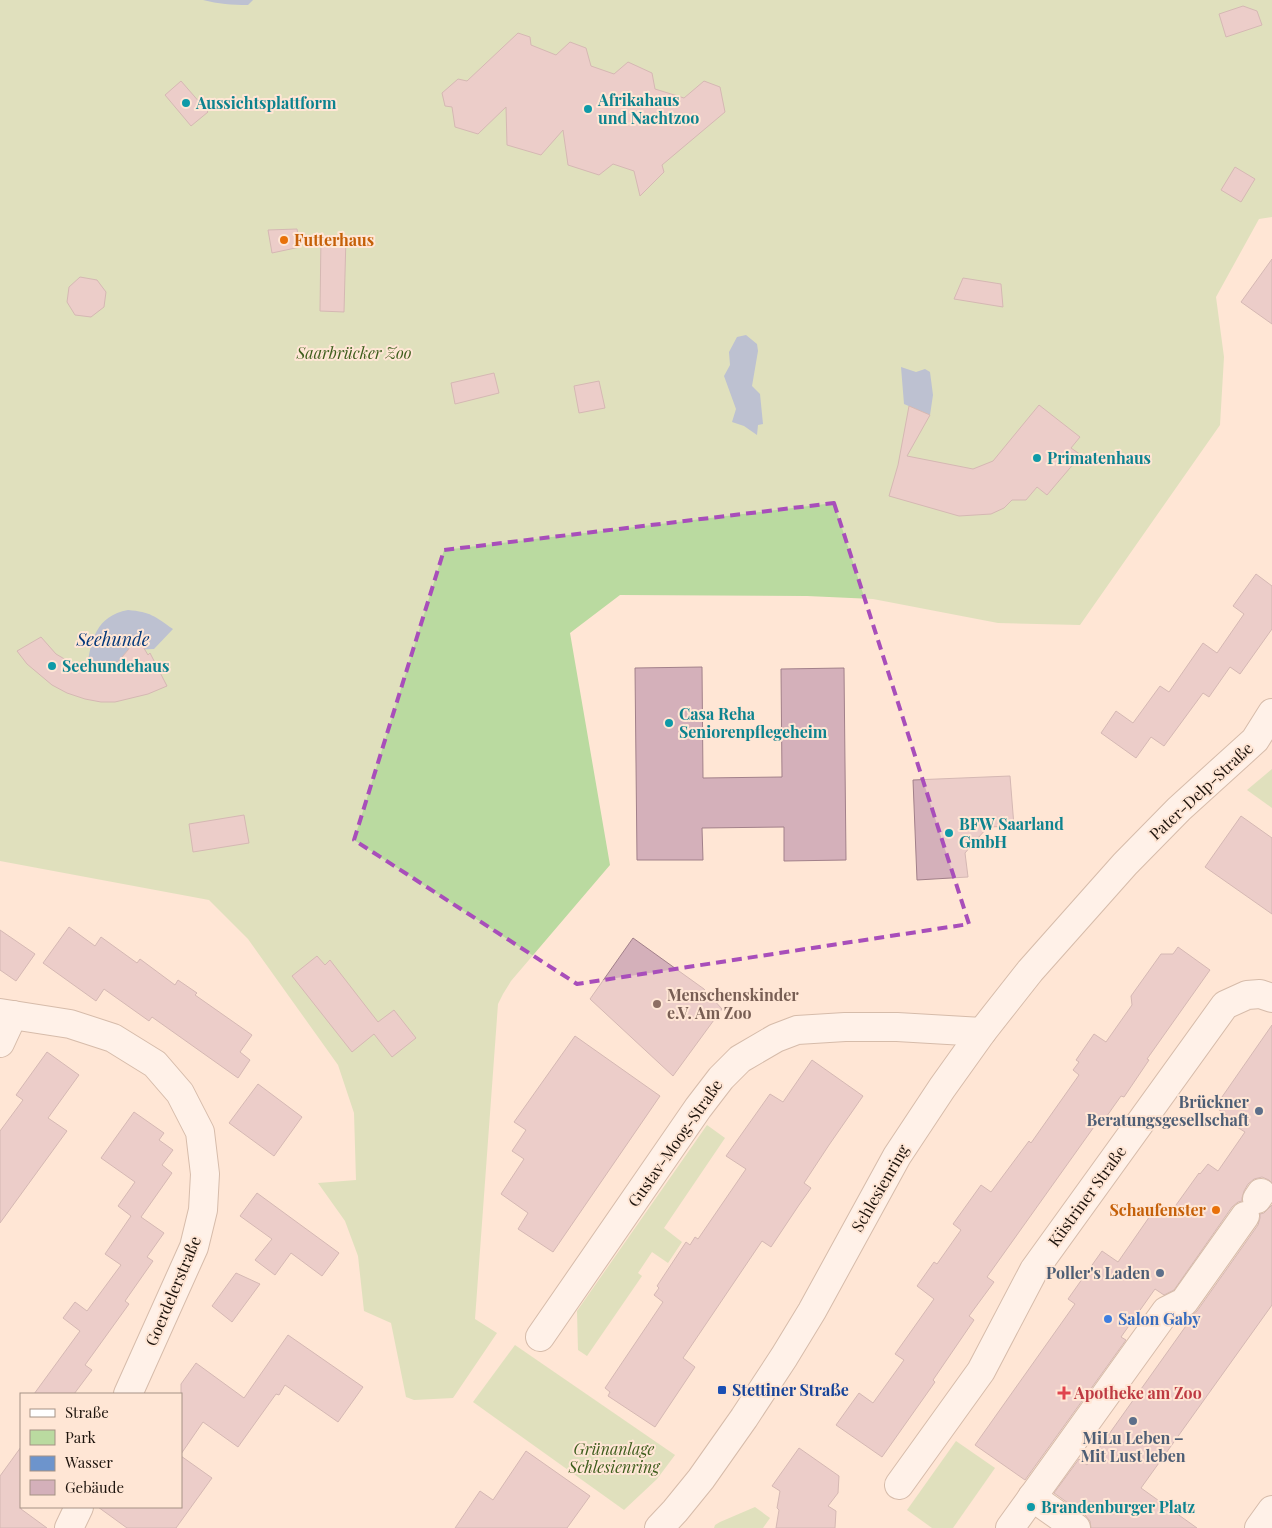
<svg xmlns="http://www.w3.org/2000/svg" width="1272" height="1528" viewBox="0 0 1272 1528" font-family="'Playfair Display',serif">
	<style>
		.green { fill: #badaa0 }
		.water { fill: #6d94cc }
		.building { fill: #d4b0ba; stroke: #a2808a }
		.lines { fill: none; stroke-linecap: round; stroke-linejoin: round }
		.street-casing { stroke: #a58976; stroke-width: 30 }
		.secondary-casing { stroke: #a58976; stroke-width: 30 }
		.street { stroke: #fff; stroke-width: 28 }
		.secondary { stroke: #fff; stroke-width: 28 }
		.marked { fill: none; stroke: #a84eba; stroke-width: 4; stroke-dasharray: 10 6; stroke-linejoin: round }
		.culture-dot { fill: #0f9aa8; stroke: #ffe6d5; stroke-width: 2 }
		.food-dot { fill: #e8710a; stroke: #ffe6d5; stroke-width: 2 }
		.education-dot { fill: #8d6e63; stroke: #ffe6d5; stroke-width: 2 }
		.service-dot { fill: #5c6f8a; stroke: #ffe6d5; stroke-width: 2 }
		.shop-dot { fill: #3f7fe0; stroke: #ffe6d5; stroke-width: 2 }
		.transit-dot { fill: #1a4fb4; stroke: #ffe6d5; stroke-width: 2 }
		.health-dot { fill: #e0444e; stroke: #ffe6d5; stroke-width: 2 }
		.labels { text-anchor: middle; stroke-width: 4; stroke-linejoin: round; paint-order: stroke }
		.culture-label { font-size: 16px; font-weight: bold; fill: #0d838f; stroke: #ffe6d5; text-anchor: start }
		.food-label { font-size: 16px; font-weight: bold; fill: #c56008; stroke: #ffe6d5; text-anchor: start }
		.park-label { font-size: 16px; font-style: italic; fill: #3e5e1d; stroke: #ffe6d5 }
		.street-label { font-size: 16px; fill: #1d130c; stroke: #ffe6d5 }
		.education-label { font-size: 16px; font-weight: bold; fill: #785e54; stroke: #ffe6d5; text-anchor: start }
		.service-label { font-size: 16px; font-weight: bold; fill: #4e5e75; stroke: #ffe6d5; text-anchor: end }
		.shop-label { font-size: 16px; font-weight: bold; fill: #366cbe; stroke: #ffe6d5; text-anchor: start }
		.transit-label { font-size: 16px; font-weight: bold; fill: #164399; stroke: #ffe6d5; text-anchor: start }
		.health-label { font-size: 16px; font-weight: bold; fill: #be3a42; stroke: #ffe6d5; text-anchor: start }
		.water-label { font-size: 18px; font-style: italic; fill: #04397b; stroke: #ffe6d5 }
	</style>
	<rect width="100%" height="100%" fill="#ffe6d5"/>
	<g class="green">
		<polygon points="0,0 1272,0 1272,217 1259,219 1216,297 1224,357 1220,425 1080,625 998,623 873,599 807,596 620,595 570,633 610,865 511,981 503,994 498,1004 475,1319 497,1333 453,1398 414,1400 406,1397 391,1323 364,1311 358,1256 345,1221 318,1183 356,1180 354,1113 338,1065 248,939 209,900 0,861"/>
		<polygon points="1272,769 1272,808 1247,790"/>
		<polygon points="707,1125 725,1138 664,1228 682,1242 668,1263 652,1252 638,1273 642,1276 587,1356 578,1350 577,1311"/>
		<polygon points="515,1345 675,1455 657,1479 624,1510 473,1402"/>
		<polygon points="956,1441 995,1468 953,1528 932,1528 907,1510"/>
		<polygon points="755,1507 770,1518 763,1528 714,1528 715,1525 720,1522"/>
	</g>
	<g class="water">
		<path d="M 203,0 L 253,0 L 248,5 C 232,5 218,4 203,0 Z"/>
		<polygon points="746,335 757,344 758,351 752,386 760,394 763,424 758,425 757,435 744,426 732,422 736,409 724,376 730,365 729,352 737,337"/>
		<polygon points="901,367 916,372 925,369 930,372 933,395 930,415 904,404"/>
		<path d="M 128,610 C 151,612 154,616 173,629 L 154,649 L 128,650 L 117,663 L 103,673 L 87,668 C 91,640 96,616 128,610 Z"/>
	</g>
	<g class="building">
		<polygon points="1243,6 1257,11 1262,25 1226,37 1219,14"/>
		<polygon points="518,33 530,37 531,45 556,55 570,42 586,48 591,66 614,74 628,62 652,73 655,89 684,98 704,81 720,87 725,112 662,165 664,172 640,196 634,171 613,164 599,175 568,165 563,130 541,155 507,145 506,107 478,134 455,127 452,107 445,106 442,93 458,79 467,81"/>
		<polygon points="181,81 208,112 191,126 165,95"/>
		<polygon points="1235,167 1255,179 1241,202 1221,190"/>
		<polygon points="297,229 300,247 272,253 268,230"/>
		<polygon points="321,236 346,237 344,312 320,311"/>
		<polygon points="1272,259 1272,324 1241,302"/>
		<polygon points="80,277 97,280 106,292 104,307 91,317 75,315 67,302 69,287"/>
		<polygon points="963,278 1001,284 1003,307 954,299"/>
		<polygon points="494,373 499,393 455,404 451,383"/>
		<polygon points="599,381 605,408 579,413 574,386"/>
		<polygon points="1039,405 1080,437 1071,448 1081,455 1047,495 1037,487 1026,500 1012,500 1004,508 991,514 959,516 889,496 898,465 909,406 930,415 907,456 973,469 993,461"/>
		<polygon points="1256,574 1272,586 1272,629 1240,674 1230,667 1209,697 1203,693 1164,746 1151,737 1136,758 1101,733 1116,711 1133,723 1160,686 1169,692 1203,643 1217,653 1244,614 1233,606"/>
		<polygon points="136,635 148,655 150,653 167,686 148,694 115,702 101,702 85,699 67,693 52,685 27,664 17,651 41,637 56,654 83,670 87,668 96,671 117,663 128,650"/>
		<polygon points="702,667 703,778 782,777 781,669 844,668 846,860 784,861 784,827 702,828 703,860 637,860 635,668"/>
		<polygon points="1010,776 1014,826 988,827 977,839 965,853 968,877 917,880 913,780"/>
		<polygon points="244,815 249,843 193,852 189,824"/>
		<polygon points="1241,816 1272,838 1272,914 1205,867"/>
		<polygon points="69,927 95,946 101,937 137,963 140,959 175,985 178,980 197,993 195,995 252,1035 240,1052 250,1060 238,1078 152,1017 149,1021 104,989 96,1001 43,963"/>
		<polygon points="0,930 35,954 16,981 0,970"/>
		<polygon points="633,938 704,989 722,1009 673,1076 590,999"/>
		<polygon points="1178,947 1210,970 1147,1059 1149,1060 1124,1097 1121,1096 1104,1120 1101,1117 987,1277 994,1282 969,1316 974,1320 933,1380 935,1382 882,1457 836,1425 859,1393 873,1403 904,1360 895,1354 934,1299 917,1286 934,1262 937,1264 961,1230 953,1224 981,1185 991,1192 1029,1141 1031,1143 1079,1075 1073,1070 1079,1062 1076,1060 1094,1034 1106,1042 1132,1005 1131,996 1161,954 1173,954"/>
		<polygon points="317,956 325,965 330,960 378,1022 394,1010 416,1038 392,1057 374,1034 352,1052 292,976"/>
		<polygon points="1272,1025 1272,1183 1269,1180 1262,1177 1254,1179 1248,1184 1244,1191 1242,1198 1242,1201 1238,1202 1232,1207 1174,1290 1164,1295 1155,1289 1121,1337 1126,1340 1025,1480 975,1445 1075,1304 1068,1299 1102,1251 1118,1262 1159,1203 1171,1212 1199,1173 1200,1174 1208,1164 1218,1171 1245,1132 1237,1127 1239,1124 1215,1107"/>
		<polygon points="575,1036 660,1096 553,1252 518,1229 528,1213 501,1194 524,1159 512,1151 526,1130 514,1122"/>
		<polygon points="47,1052 79,1075 48,1118 67,1131 0,1223 0,1131 23,1100 16,1095"/>
		<polygon points="812,1060 863,1096 829,1145 804,1183 811,1188 799,1205 771,1247 762,1241 683,1358 695,1367 655,1427 608,1396 610,1392 605,1388 663,1302 654,1295 659,1288 657,1286 686,1242 690,1245 695,1237 698,1239 746,1169 726,1156 770,1094 783,1102"/>
		<polygon points="258,1084 302,1117 274,1156 229,1123"/>
		<polygon points="134,1112 164,1133 159,1140 173,1150 162,1165 172,1173 141,1217 164,1233 147,1257 153,1261 125,1301 129,1304 85,1365 92,1370 74,1394 34,1394 80,1331 63,1318 75,1302 87,1311 121,1265 105,1254 131,1216 118,1206 135,1182 101,1158"/>
		<polygon points="257,1193 339,1253 322,1276 291,1253 275,1275 255,1260 272,1239 240,1216"/>
		<polygon points="1272,1205 1272,1305 1141,1488 1197,1528 1091,1528 1090,1521 1085,1515 1054,1493 1079,1459 1087,1465 1193,1316 1192,1315 1197,1311 1258,1225 1260,1218 1260,1214 1264,1213"/>
		<polygon points="236,1273 260,1284 232,1322 212,1306"/>
		<polygon points="288,1335 363,1387 338,1422 285,1385 279,1395 276,1394 238,1447 203,1422 181,1454 181,1384 196,1363 244,1398"/>
		<polygon points="21,1447 21,1509 47,1528 0,1528 0,1476"/>
		<polygon points="799,1448 839,1476 838,1493 828,1506 836,1511 835,1528 776,1528 779,1510 777,1508 780,1491 772,1486"/>
		<polygon points="526,1451 590,1496 567,1528 455,1528 480,1491 493,1500"/>
		<polygon points="181,1456 212,1478 176,1528 127,1528 98,1507 181,1507"/>
	</g>
	<g class="lines">
		<defs>
			<g id="street">
				<polyline points="0,1013 70,1024 113,1038 155,1064 180,1093 200,1132 205,1174 203,1210 194,1247 128,1394"/>
				<polyline points="0,1043 13,1015"/>
				<polyline points="1257,1199 1261,1193"/>
				<polyline points="540,1337 698,1108 721,1078 740,1059 776,1038 797,1030 845,1027 897,1027 982,1032"/>
				<polyline points="899,1485 981,1371 1034,1270 1225,1005 1247,995 1260,994 1272,998"/>
				<polyline points="1032,1497 1076,1528"/>
				<polyline points="69,1528 79,1507"/>
				<polyline points="1010,1528 1166,1311 1184,1302 1245,1216"/>
				<polyline points="1259,1528 1272,1510"/>
			</g>
			<polyline id="secondary" points="659,1528 675,1511 701,1479 744,1418 784,1357 812,1311 897,1156 942,1088 982,1032 1030,971 1125,864 1179,809 1255,740 1272,713"/>
		</defs>
		<use href="#street" class="street-casing"/>
		<use href="#secondary" class="secondary-casing"/>
		<use href="#street" class="street"/>
		<use href="#secondary" class="secondary"/>
	</g>
	<path d="M0 0H1272V1528H0ZM 834,503 L 969,924 L 577,984 L 354,840 L 444,550 Z" fill="#ffe6d5" fill-opacity=".55" fill-rule="evenodd"/>
	<path class="marked" d="M 834,503 L 969,924 L 577,984 L 354,840 L 444,550 Z"/>
	<g class="culture-dot">
		<circle cx="186" cy="103" r="5"/>
		<circle cx="588" cy="109" r="5"/>
		<circle cx="1037" cy="458" r="5"/>
		<circle cx="52" cy="666" r="5"/>
		<circle cx="669" cy="723" r="5"/>
		<circle cx="949" cy="833" r="5"/>
		<circle cx="1031" cy="1507" r="5"/>
	</g>
	<g class="food-dot">
		<circle cx="284" cy="240" r="5"/>
		<circle cx="1216" cy="1210" r="5"/>
	</g>
	<circle class="education-dot" cx="657" cy="1004" r="5"/>
	<g class="service-dot">
		<circle cx="1259" cy="1111" r="5"/>
		<circle cx="1160" cy="1273" r="5"/>
		<circle cx="1133" cy="1421" r="5"/>
	</g>
	<circle class="shop-dot" cx="1108" cy="1319" r="5"/>
	<rect class="transit-dot" x="717" y="1385" width="10" height="10" rx="2.5"/>
	<path class="health-dot" d="M1061.5 1385.5h5v5h5v5h-5v5h-5v-5h-5v-5h5z"/>
	<g class="labels">
		<g class="culture-label">
			<text x="598" y="106">Afrikahaus<tspan x="598" dy="18">und Nachtzoo</tspan></text>
			<text x="196" y="109">Aussichtsplattform</text>
			<text x="1047" y="464">Primatenhaus</text>
			<text x="62" y="672">Seehundehaus</text>
			<text x="679" y="720">Casa Reha<tspan x="679" dy="18">Seniorenpflegeheim</tspan></text>
			<text x="959" y="830">BFW Saarland<tspan x="959" dy="18">GmbH</tspan></text>
			<text x="1041" y="1513">Brandenburger Platz</text>
		</g>
		<g class="food-label">
			<text x="294" y="246">Futterhaus</text>
			<text x="1206" y="1216" text-anchor="end">Schaufenster</text>
		</g>
		<g class="park-label">
			<text x="354" y="359">Saarbrücker Zoo</text>
			<text x="614" y="1455">Grünanlage<tspan x="614" dy="18">Schlesienring</tspan></text>
		</g>
		<g class="street-label">
			<text transform="translate(1201 791) rotate(-43)" y="6">Pater-Delp-Straße</text>
			<text transform="translate(675 1143) rotate(-55)" y="6">Gustav-Moog-Straße</text>
			<text transform="translate(880 1188) rotate(-60)" y="6">Schlesienring</text>
			<text transform="translate(1087 1196) rotate(-54)" y="6">Küstriner Straße</text>
			<text transform="translate(173 1291) rotate(-67)" y="6">Goerdelerstraße</text>
		</g>
		<g class="education-label">
			<text x="667" y="1001">Menschenskinder<tspan x="667" dy="18">e.V. Am Zoo</tspan></text>
		</g>
		<g class="service-label">
			<text x="1249" y="1108">Brückner<tspan x="1249" dy="18">Beratungsgesellschaft</tspan></text>
			<text x="1150" y="1279">Poller's Laden</text>
			<text x="1133" y="1444" text-anchor="middle">MiLu Leben –<tspan x="1133" dy="18">Mit Lust leben</tspan></text>
		</g>
		<g class="shop-label">
			<text x="1118" y="1325">Salon Gaby</text>
		</g>
		<g class="transit-label">
			<text x="732" y="1396">Stettiner Straße</text>
		</g>
		<g class="health-label">
			<text x="1074" y="1399">Apotheke am Zoo</text>
		</g>
		<g class="water-label">
			<text x="113" y="646">Seehunde</text>
		</g>
	</g>
	<rect x="20" y="1393" width="162" height="115" fill="#ffe6d5" stroke="#a59285"/>
	<rect x="30" y="1409" width="25" height="8" fill="#ffffff" stroke="#a59285"/>
	<text x="65" y="1418" font-size="15" fill="#1d130c">Straße</text>
	<rect x="30" y="1430" width="25" height="15" fill="#badaa0" stroke="#a59285"/>
	<text x="65" y="1443" font-size="15" fill="#1d130c">Park</text>
	<rect x="30" y="1456" width="25" height="15" fill="#6d94cc" stroke="#a59285"/>
	<text x="65" y="1468" font-size="15" fill="#1d130c">Wasser</text>
	<rect x="30" y="1480" width="25" height="15" fill="#d4b0ba" stroke="#a59285"/>
	<text x="65" y="1493" font-size="15" fill="#1d130c">Gebäude</text>
</svg>
